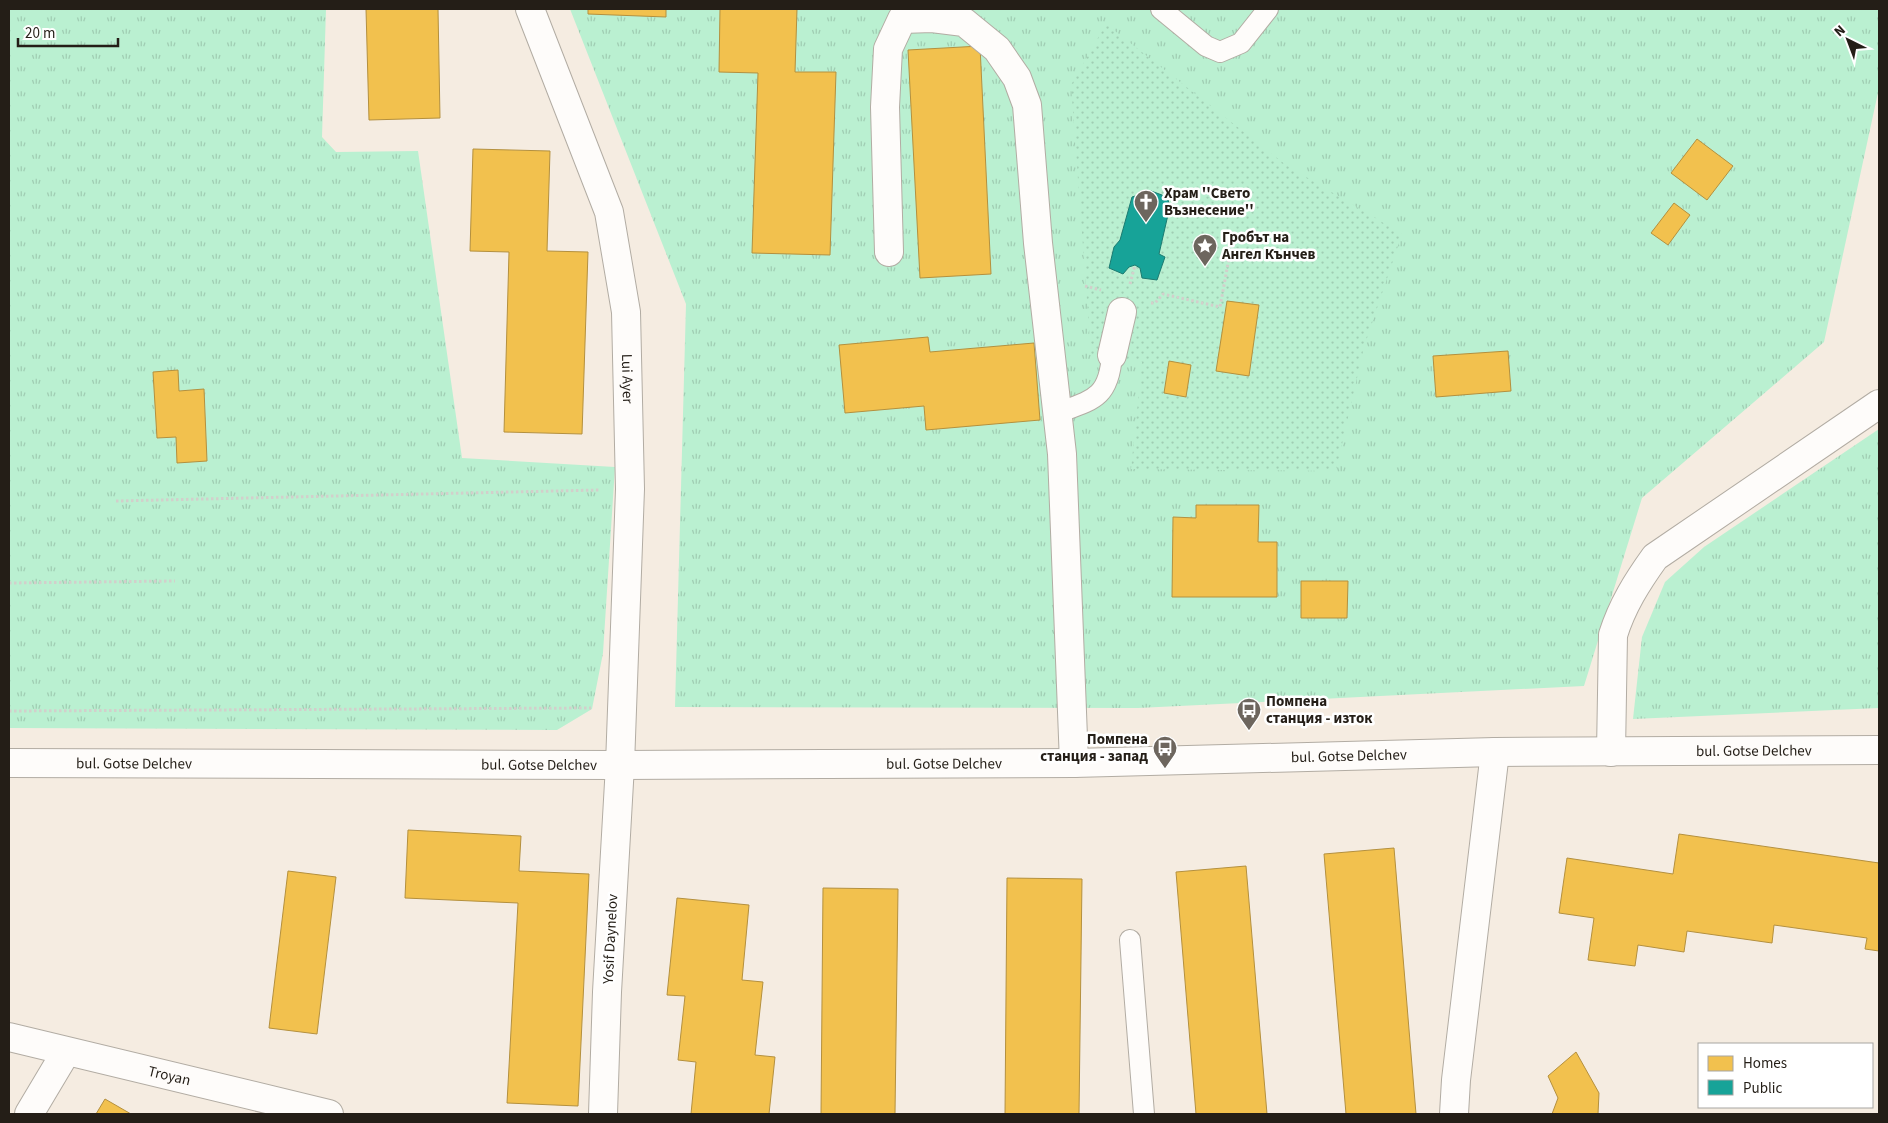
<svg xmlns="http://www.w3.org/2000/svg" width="1888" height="1123" viewBox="0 0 1888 1123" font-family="'Source Sans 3',sans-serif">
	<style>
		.grass { fill: url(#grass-tufts) }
		.park { fill: url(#park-dots) }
		.homes { fill: #f2c14e; stroke: #b4903e }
		.public { fill: #17a398; stroke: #1b7b71 }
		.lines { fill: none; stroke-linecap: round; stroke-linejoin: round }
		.service-casing { stroke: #b2aca3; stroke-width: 22 }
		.pedestrian-casing { stroke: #b2aca3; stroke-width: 30 }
		.minor-casing { stroke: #b2aca3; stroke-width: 30 }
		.secondary-casing { stroke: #b2aca3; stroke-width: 30 }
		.path { stroke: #d2cfcb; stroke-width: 3; stroke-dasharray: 2.5 2.5; stroke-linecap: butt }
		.service { stroke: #fefcfa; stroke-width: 20 }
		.pedestrian { stroke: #fefcfa; stroke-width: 28 }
		.minor { stroke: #fefcfa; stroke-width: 28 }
		.secondary { stroke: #fefcfa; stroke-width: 28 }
		.labels { text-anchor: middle; stroke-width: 5; stroke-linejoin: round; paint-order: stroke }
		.poi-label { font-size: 15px; font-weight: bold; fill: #241e17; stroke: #fff; text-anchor: start }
		.street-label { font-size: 15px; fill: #241e17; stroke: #fff }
	</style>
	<defs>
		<pattern id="grass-tufts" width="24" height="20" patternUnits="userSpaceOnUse" patternTransform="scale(1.25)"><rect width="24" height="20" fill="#baf0d1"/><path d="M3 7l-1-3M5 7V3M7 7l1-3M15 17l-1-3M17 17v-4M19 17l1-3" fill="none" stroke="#a0cdb3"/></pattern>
		<pattern id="park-dots" width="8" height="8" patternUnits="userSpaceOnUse" patternTransform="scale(1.25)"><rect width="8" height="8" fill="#baf0d1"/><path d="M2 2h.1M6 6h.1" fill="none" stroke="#a0cdb3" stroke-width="1.8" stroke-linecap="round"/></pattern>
	</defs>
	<rect width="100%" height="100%" fill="#f5ece1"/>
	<g class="grass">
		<polygon points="9,9 326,9 322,137 336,152 418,151 462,458 615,467 603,653 592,709 557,730 9,728"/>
		<polygon points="570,9 1879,9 1879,88 1824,342 1642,498 1584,686 1138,708 675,707 686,304"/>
		<polygon points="1879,429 1879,708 1633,719 1642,637 1665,582 1704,547"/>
	</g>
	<polygon class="park" points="1106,24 1286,165 1402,234 1364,347 1336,471 1131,469 1142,362 1091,355 1071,85"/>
	<g class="homes">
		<polygon points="366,9 438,9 440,118 369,120"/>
		<polygon points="588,9 666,9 666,17 588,14"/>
		<polygon points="720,9 797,9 795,72 836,72 830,255 752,253 758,73 719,72"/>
		<polygon points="980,46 991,274 920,278 908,50"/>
		<polygon points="1697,139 1733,166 1707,200 1671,173"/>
		<polygon points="473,149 550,151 547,251 588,252 582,434 504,432 509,252 470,251"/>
		<polygon points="1674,203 1690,215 1668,245 1651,233"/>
		<polygon points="1227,301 1259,305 1249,376 1216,371"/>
		<polygon points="928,337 930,352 1034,343 1040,420 926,430 924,406 845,413 839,345"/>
		<polygon points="1508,351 1511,391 1436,397 1433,356"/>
		<polygon points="1169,361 1191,365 1186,397 1164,393"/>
		<polygon points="178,370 179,391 204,389 207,461 177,463 176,437 157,438 153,372"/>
		<polygon points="1196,505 1259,505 1258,542 1277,542 1277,597 1172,597 1173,517 1196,518"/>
		<polygon points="1301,581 1348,581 1347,618 1301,618"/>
		<polygon points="408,830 521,836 519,871 589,874 578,1106 507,1103 518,903 405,898"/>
		<polygon points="1679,834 1879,863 1879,951 1865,949 1867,938 1774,925 1772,943 1687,931 1684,952 1638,945 1635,966 1588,960 1594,918 1559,913 1567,858 1673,874"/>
		<polygon points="1394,848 1416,1114 1346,1114 1324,854"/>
		<polygon points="1246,866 1267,1114 1196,1114 1176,872"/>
		<polygon points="288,871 336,877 317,1034 269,1028"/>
		<polygon points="1007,878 1082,879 1079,1114 1005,1114"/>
		<polygon points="823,888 898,889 895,1114 821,1114"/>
		<polygon points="677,898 749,905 742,980 763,982 755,1055 775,1057 769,1114 691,1114 696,1062 678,1060 685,996 667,995"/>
		<polygon points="1576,1052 1599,1093 1598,1114 1552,1114 1558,1098 1548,1076"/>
		<polygon points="105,1099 131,1114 96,1114"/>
	</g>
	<polygon class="public" points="1151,191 1162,195 1168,200 1170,206 1159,254 1165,257 1157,280 1142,278 1140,268 1135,265 1129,267 1123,274 1109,268 1114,247 1120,240 1132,197"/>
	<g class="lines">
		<defs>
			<g id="service">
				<polyline points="1161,9 1206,46 1220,52 1241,43 1268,9"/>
				<path d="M 1057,413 C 1093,400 1109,398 1112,355"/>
				<polyline points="1130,940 1144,1114"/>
			</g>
			<polyline id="pedestrian" points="1112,355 1122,312"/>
			<g id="minor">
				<path id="s1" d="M 530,9 L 609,212 L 626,312 L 630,489 L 620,765 L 607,992 L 603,1114"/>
				<polyline points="889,252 885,107 888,49 902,19 932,18 964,22 997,49 1017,78 1027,105 1038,243 1062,454 1074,763"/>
				<path d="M 1611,752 L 1613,635 C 1622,606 1637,582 1655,557 L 1879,404"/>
				<path id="s2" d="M 9,1037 L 329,1114"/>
				<polyline points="29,1114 66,1052"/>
				<polyline points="1454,1114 1456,1080 1495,752"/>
			</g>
			<g id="secondary">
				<path id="s3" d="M 9,763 L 620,765 L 1074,763 L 1495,752 L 1879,750"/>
			</g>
		</defs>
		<use href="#service" class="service-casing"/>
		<use href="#pedestrian" class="pedestrian-casing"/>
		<use href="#minor" class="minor-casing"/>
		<use href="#secondary" class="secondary-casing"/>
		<g class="path">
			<polyline points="1130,284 1135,265"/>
			<polyline points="1085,286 1101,290"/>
			<polyline points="1151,303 1155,303 1163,294 1220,307 1231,247"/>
			<polyline points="116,501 599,490"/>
			<polyline points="9,583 175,581"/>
			<polyline points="9,711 591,708"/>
		</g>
		<use href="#service" class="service"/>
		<use href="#pedestrian" class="pedestrian"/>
		<use href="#minor" class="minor"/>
		<use href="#secondary" class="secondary"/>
	</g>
	<defs>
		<symbol id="church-pin" viewBox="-11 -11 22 30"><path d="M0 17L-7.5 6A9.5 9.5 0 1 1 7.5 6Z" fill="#6d665e" stroke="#fff"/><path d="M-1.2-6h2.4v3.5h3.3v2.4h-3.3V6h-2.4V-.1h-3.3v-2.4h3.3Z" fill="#fff"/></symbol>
		<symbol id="sight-pin" viewBox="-11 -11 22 30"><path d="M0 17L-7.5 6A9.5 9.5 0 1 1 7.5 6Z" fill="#6d665e" stroke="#fff"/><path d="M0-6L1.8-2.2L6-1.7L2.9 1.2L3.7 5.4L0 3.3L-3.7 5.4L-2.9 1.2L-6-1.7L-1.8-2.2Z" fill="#fff"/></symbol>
		<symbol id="bus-pin" viewBox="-11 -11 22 30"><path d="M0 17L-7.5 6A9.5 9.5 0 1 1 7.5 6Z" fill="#6d665e" stroke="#fff"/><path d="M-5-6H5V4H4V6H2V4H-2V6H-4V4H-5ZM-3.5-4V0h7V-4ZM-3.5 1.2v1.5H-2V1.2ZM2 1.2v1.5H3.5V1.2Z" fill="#fff"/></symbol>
	</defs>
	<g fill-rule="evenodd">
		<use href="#church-pin" x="1132" y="188" width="28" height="38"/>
		<use href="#sight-pin" x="1191" y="232" width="28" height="38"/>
		<use href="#bus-pin" x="1235" y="696" width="28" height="38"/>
		<use href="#bus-pin" x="1151" y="734" width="28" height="38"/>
	</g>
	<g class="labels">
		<g class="poi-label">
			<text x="1164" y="198">Храм ''Свето<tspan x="1164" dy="17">Възнесение''</tspan></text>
			<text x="1222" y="242">Гробът на<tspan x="1222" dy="17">Ангел Кънчев</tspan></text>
			<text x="1266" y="706">Помпена<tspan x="1266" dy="17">станция - изток</tspan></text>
			<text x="1148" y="744" text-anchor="end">Помпена<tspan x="1148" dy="17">станция - запад</tspan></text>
		</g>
		<g class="street-label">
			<text dy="5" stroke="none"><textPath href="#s1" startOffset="386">Lui Ayer</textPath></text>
			<text dy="5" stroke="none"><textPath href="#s3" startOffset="1745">bul. Gotse Delchev</textPath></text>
			<text dy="5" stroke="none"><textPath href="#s3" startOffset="1340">bul. Gotse Delchev</textPath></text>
			<text dy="5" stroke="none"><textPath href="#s3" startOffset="125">bul. Gotse Delchev</textPath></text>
			<text dy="5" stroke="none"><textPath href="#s3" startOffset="935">bul. Gotse Delchev</textPath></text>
			<text dy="5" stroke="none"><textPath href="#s3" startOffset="530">bul. Gotse Delchev</textPath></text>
			<text transform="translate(610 939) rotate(-87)" y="5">Yosif Daynelov</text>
			<text dy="5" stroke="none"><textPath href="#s2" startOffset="165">Troyan</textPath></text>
		</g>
	</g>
	<rect width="1888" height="1123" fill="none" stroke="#241e17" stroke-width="20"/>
	<rect x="1698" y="1043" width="175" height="65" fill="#ffffff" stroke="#a7a5a2"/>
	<rect x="1708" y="1056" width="25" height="15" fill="#f2c14e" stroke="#a7a5a2"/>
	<text x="1743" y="1068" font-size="15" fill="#241e17">Homes</text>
	<rect x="1708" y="1080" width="25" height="15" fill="#17a398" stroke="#a7a5a2"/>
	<text x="1743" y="1093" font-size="15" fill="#241e17">Public</text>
	<g transform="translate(1848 40) rotate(318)" stroke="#ffffff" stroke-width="4" paint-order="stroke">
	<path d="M0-4L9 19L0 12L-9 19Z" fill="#241e17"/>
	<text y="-8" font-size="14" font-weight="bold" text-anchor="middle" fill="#241e17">N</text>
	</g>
	<path d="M18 38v8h100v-8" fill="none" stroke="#241e17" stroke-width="2.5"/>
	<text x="25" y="38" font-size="15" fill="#241e17" stroke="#ffffff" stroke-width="4" paint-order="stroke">20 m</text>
</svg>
